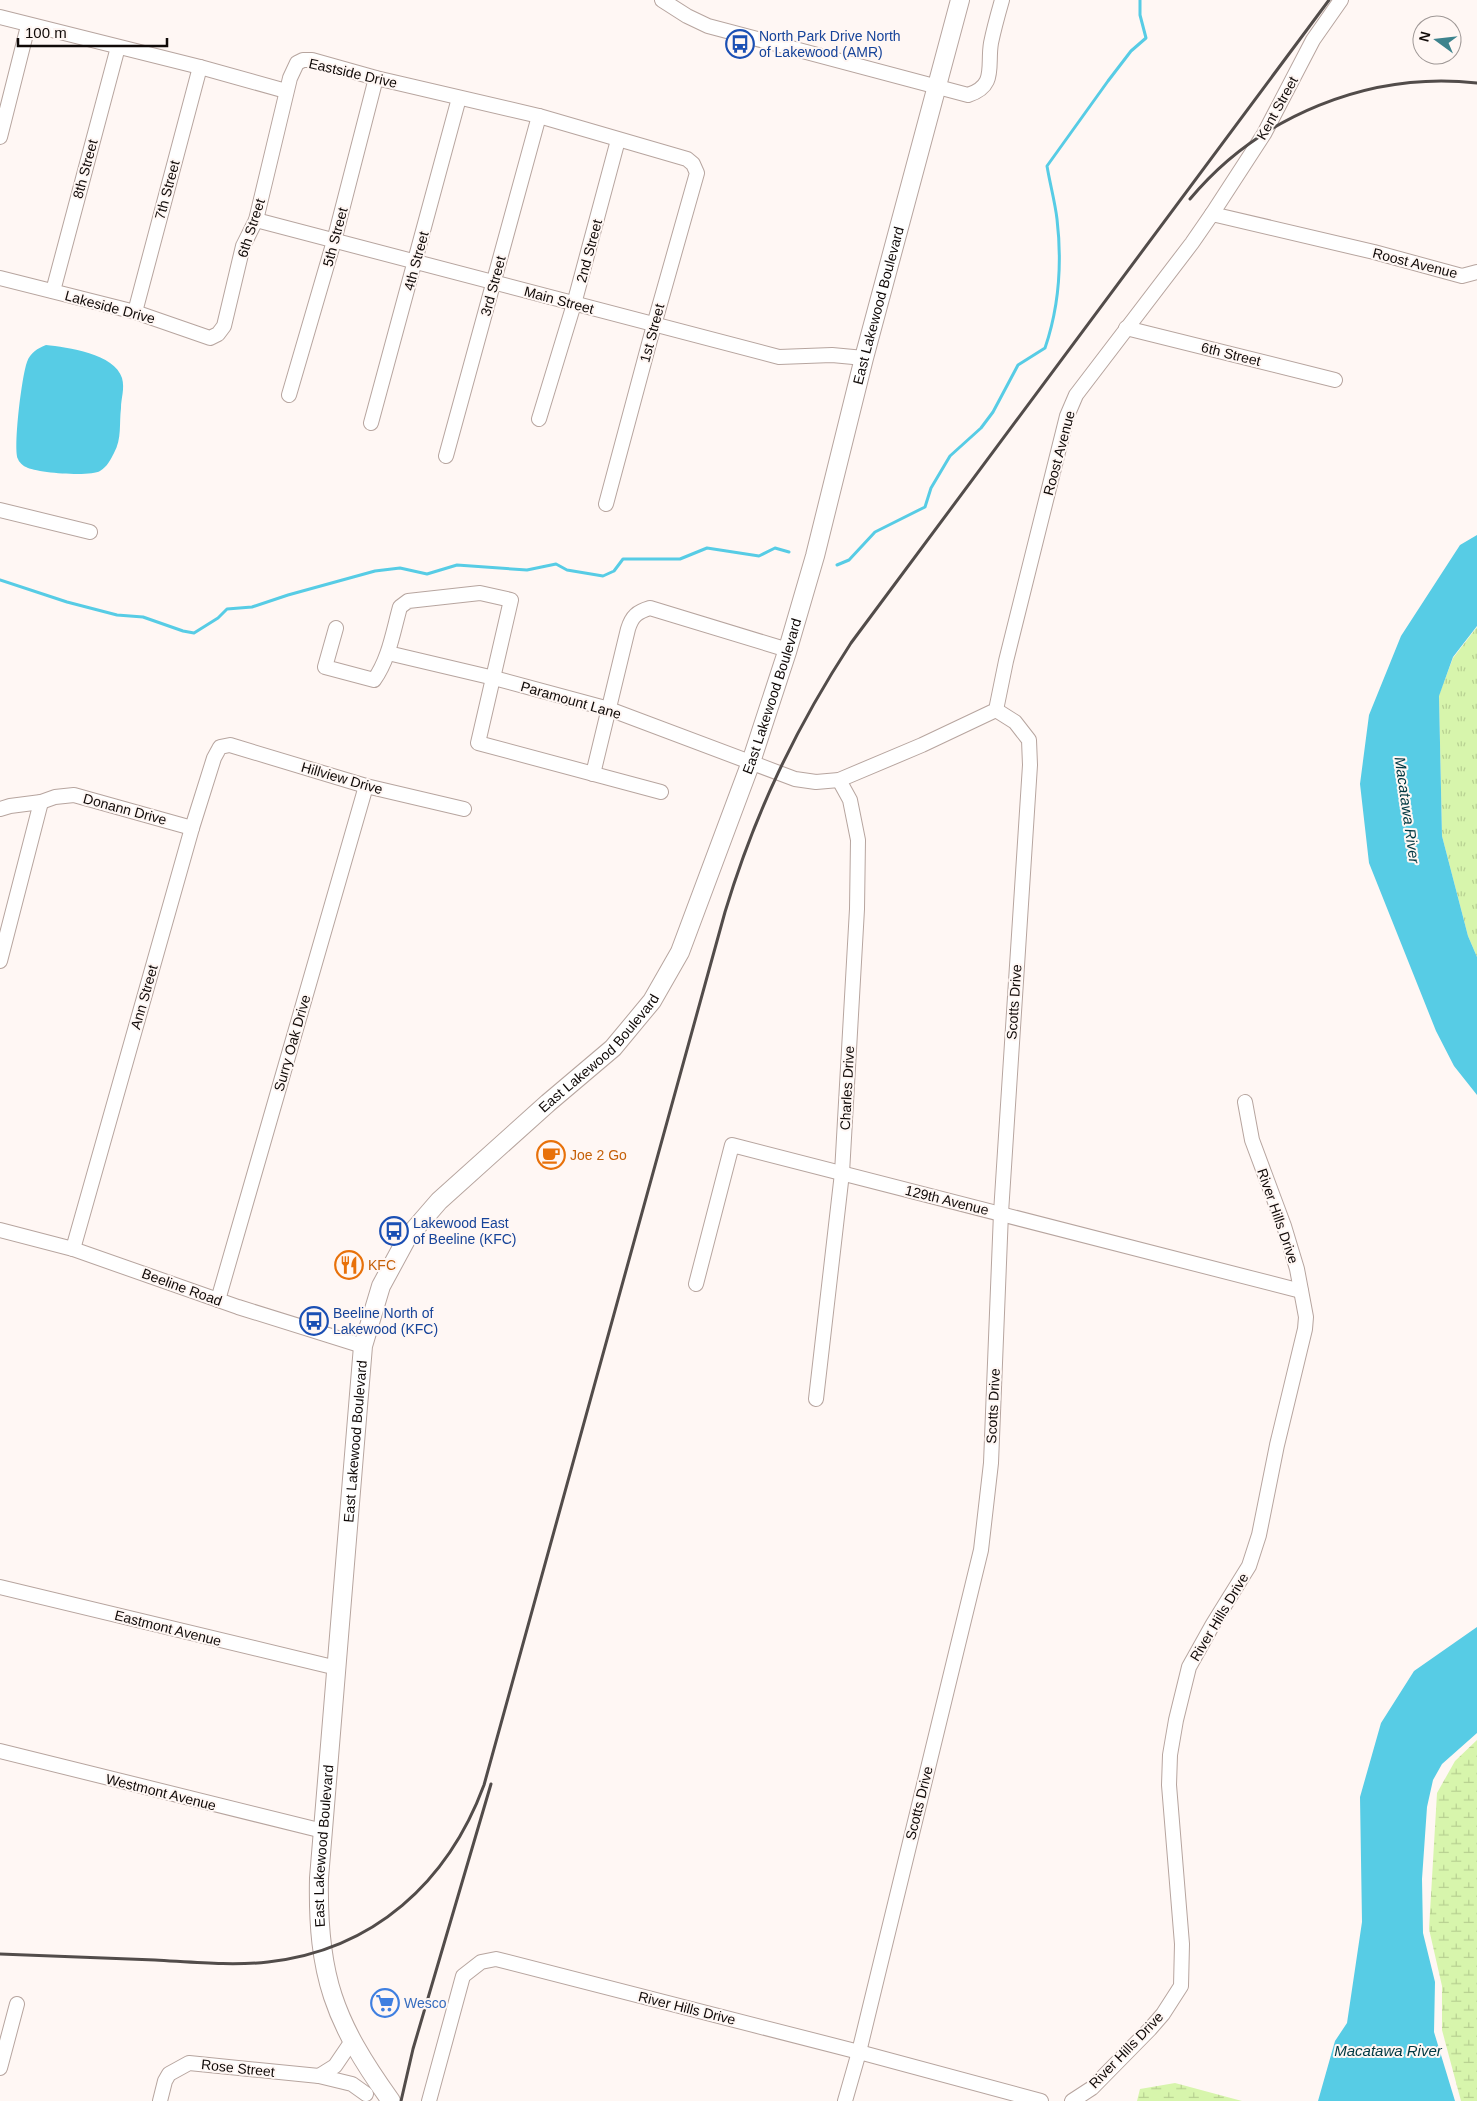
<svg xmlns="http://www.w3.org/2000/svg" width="1477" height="2101" viewBox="0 0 1477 2101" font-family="Helvetica,sans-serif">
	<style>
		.grass { fill: url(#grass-tufts) }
		.wetland { fill: url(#wetland-marsh) }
		.water { fill: #57cce5 }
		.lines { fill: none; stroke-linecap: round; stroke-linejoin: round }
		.stream { stroke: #57cce5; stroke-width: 3 }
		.minor-casing { stroke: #b7a59f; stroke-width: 16 }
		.major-casing { stroke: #b7a59f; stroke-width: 20 }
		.minor { stroke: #fff; stroke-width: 14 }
		.major { stroke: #fff; stroke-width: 18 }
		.rail { stroke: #524c4a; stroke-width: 3 }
		.labels { text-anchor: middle; stroke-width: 4; stroke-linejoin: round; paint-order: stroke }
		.transit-label { font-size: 14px; fill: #164399; stroke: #fff7f4; text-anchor: start }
		.street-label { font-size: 14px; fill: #100a08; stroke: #fff7f4 }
		.food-label { font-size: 14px; fill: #c56008; stroke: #fff7f4; text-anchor: start }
		.shop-label { font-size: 14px; fill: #366cbe; stroke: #fff7f4; text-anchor: start }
		.water-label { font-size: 15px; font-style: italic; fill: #003842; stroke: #fff7f4 }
	</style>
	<defs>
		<pattern id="grass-tufts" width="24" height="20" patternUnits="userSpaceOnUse" patternTransform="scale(1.25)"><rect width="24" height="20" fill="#d7f5ac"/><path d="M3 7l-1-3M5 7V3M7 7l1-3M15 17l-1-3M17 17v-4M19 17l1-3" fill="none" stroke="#b8d192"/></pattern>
		<pattern id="wetland-marsh" width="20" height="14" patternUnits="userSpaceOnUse" patternTransform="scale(1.25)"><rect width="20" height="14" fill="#d7f5ac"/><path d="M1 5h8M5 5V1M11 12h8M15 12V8" fill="none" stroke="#b8d192"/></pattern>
	</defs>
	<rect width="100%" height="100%" fill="#fff7f4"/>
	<polygon class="grass" points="1477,627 1477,957 1468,936 1442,836 1439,695 1453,658"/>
	<g class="wetland">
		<polygon points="1477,1740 1477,2101 1461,2101 1442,2030 1442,1986 1429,1929 1437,1793 1455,1761"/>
		<polygon points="1175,2083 1242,2101 1137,2101 1140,2089"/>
	</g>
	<g class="water">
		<path d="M 46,345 C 67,347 115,354 122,378 C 125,389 121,398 121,408 C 119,424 122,438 114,453 C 111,459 107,467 100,471 C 91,477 36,473 26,467 C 23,466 19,462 18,459 C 13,448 22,375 27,362 C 30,353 38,348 46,345 Z"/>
		<polygon points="1477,535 1477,626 1453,657 1439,696 1442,836 1468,936 1477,957 1477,1095 1454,1066 1436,1031 1369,863 1360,784 1369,715 1401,636 1460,545"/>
		<polygon points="1477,1627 1477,1733 1442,1764 1433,1780 1427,1807 1422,1879 1423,1933 1435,1982 1434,2032 1455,2101 1318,2101 1335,2041 1347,2023 1362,1922 1360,1797 1381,1723 1414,1671"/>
	</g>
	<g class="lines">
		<g class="stream">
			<path d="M 837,565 L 849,560 L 875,532 L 925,507 L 931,488 L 950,456 L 981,428 L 993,412 L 1018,365 L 1045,348 C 1059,307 1062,262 1057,219 C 1055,202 1050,184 1047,166 L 1108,81 L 1131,51 L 1146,38 L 1140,15 L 1140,0"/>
			<polyline points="0,580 67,602 117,615 143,617 183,631 194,633 218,618 227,609 252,607 288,595 375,571 400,568 427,574 457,565 527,570 556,564 567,570 603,576 614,571 623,559 680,559 707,548 759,556 775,548 789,552"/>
		</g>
		<defs>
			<g id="minor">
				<path d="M 662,0 L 687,16 L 708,26 L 968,95 C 997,86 987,66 991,43 C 994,28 998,14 1002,0"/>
				<polyline points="0,17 200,67 286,91"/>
				<polyline points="0,137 28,26"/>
				<polyline points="1212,214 1264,134 1313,40 1341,0"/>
				<polyline points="256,220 779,357 832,355 864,358"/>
				<polyline points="0,278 135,312 210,338 218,334 224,326 243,246 256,220 290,78 297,63 303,60 312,60 376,78 539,116 687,159 693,164 697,173 654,325 606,504"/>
				<polyline points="53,291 118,47"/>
				<polyline points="135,312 200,67"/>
				<polyline points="1126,328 1335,380"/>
				<polyline points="289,395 334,241 376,78"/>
				<polyline points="539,419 574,304 618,140"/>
				<polyline points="371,423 459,98"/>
				<polyline points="446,456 539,116"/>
				<polyline points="0,510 90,532"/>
				<path d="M 336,628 L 325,667 L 374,680 C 389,659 393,632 400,607 L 408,601 L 480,593 L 511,600 L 478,743 L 661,792"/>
				<polyline points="388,653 494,678 609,709 795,779 816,782 839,780 922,745 996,710 1006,661 1067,416 1076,395 1192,243 1212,214 1374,252 1462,276 1477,272"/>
				<path d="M 593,774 L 628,629 C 632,616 637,612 650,608 L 788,650"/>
				<polyline points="0,809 10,806 41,802 55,797 74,795 192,828"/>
				<polyline points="0,961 41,802"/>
				<polyline points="0,1230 73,1249 238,1307 363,1346"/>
				<polyline points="73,1249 192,828 214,758 220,747 230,745 366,786 464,809"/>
				<polyline points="696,1284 732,1145 1301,1291"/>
				<polyline points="218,1300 366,786"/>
				<polyline points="816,1399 842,1173 857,909 858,840 850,800 839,780"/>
				<polyline points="0,1587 337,1668"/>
				<polyline points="0,1751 323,1831"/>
				<polyline points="0,2068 17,2004"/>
				<polyline points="319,2076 335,2066 352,2041"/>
				<polyline points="160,2101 165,2081 169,2074 189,2063 319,2076 352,2084 366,2094"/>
				<polyline points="429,2101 463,1976 481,1962 496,1959 859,2052 1041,2101"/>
				<polyline points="845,2101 859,2052 981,1550 991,1463 1001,1213 1030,765 1029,740 1015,722 996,710"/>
				<polyline points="1072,2101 1092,2088 1150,2029 1163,2014 1181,1986 1182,1944 1169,1785 1170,1755 1176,1720 1189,1667 1213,1624 1249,1566 1259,1535 1277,1445 1305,1329 1306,1317 1297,1269 1284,1226 1252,1140 1245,1102"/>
			</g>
			<g id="major">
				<path id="s1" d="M 391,2101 C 334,2022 317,1975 319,1878 L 363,1346 L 381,1286 L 407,1238 L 439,1201 L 548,1103 L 613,1048 L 652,1001 L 680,952 L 751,762 L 787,652 L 815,556 L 864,358 L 960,0"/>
			</g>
		</defs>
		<use href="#minor" class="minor-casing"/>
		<use href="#major" class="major-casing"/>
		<use href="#minor" class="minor"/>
		<use href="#major" class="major"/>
		<g class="rail">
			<path d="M 1190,199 C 1259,116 1369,71 1477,83"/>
			<path d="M 0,1954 C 52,1956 103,1958 155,1960 C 192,1962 231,1966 268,1962 C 374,1950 448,1882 484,1785 L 725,912 C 755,813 795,729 851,643 L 1329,0"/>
			<polyline points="401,2101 413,2049 491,1784"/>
		</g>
	</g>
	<defs>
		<symbol id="bus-ring" viewBox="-11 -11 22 22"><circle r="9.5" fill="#fff7f4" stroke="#1a4fb4" stroke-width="1.5"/><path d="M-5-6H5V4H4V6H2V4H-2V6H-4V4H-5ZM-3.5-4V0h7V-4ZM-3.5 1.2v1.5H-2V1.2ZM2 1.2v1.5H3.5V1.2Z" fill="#1a4fb4"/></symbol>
		<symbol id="cafe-ring" viewBox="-11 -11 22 22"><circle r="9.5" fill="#fff7f4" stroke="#e8710a" stroke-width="1.5"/><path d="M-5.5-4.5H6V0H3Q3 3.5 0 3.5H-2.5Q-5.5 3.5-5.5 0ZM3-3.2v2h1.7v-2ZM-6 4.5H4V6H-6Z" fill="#e8710a"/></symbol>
		<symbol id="restaurant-ring" viewBox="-11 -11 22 22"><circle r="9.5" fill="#fff7f4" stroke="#e8710a" stroke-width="1.5"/><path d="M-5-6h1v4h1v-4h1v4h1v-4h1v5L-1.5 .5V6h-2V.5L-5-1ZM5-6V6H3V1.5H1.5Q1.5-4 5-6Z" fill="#e8710a"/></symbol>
		<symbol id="supermarket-ring" viewBox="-11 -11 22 22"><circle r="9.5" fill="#fff7f4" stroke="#3f7fe0" stroke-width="1.5"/><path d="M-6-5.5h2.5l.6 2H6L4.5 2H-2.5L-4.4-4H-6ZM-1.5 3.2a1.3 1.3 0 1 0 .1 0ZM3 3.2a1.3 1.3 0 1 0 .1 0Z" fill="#3f7fe0"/></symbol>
	</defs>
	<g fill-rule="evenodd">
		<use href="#bus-ring" x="724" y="28" width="32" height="32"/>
		<use href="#cafe-ring" x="535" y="1139" width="32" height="32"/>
		<use href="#bus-ring" x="378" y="1215" width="32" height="32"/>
		<use href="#restaurant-ring" x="333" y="1249" width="32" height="32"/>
		<use href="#bus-ring" x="298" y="1305" width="32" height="32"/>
		<use href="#supermarket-ring" x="369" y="1987" width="32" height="32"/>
	</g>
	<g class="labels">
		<g class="transit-label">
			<text x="759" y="41">North Park Drive North<tspan x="759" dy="16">of Lakewood (AMR)</tspan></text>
			<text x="413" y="1228">Lakewood East<tspan x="413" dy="16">of Beeline (KFC)</tspan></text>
			<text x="333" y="1318">Beeline North of<tspan x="333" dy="16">Lakewood (KFC)</tspan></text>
		</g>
		<g class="street-label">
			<text transform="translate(353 73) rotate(13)" y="5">Eastside Drive</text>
			<text transform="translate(1277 108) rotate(-61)" y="5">Kent Street</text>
			<text transform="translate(85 169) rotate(-75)" y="5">8th Street</text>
			<text transform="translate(167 190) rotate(-75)" y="5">7th Street</text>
			<text transform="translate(251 228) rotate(-72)" y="5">6th Street</text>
			<text transform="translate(335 237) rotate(-75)" y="5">5th Street</text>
			<text transform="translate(589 251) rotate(-75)" y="5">2nd Street</text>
			<text transform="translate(416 261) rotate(-75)" y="5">4th Street</text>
			<text transform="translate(1415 263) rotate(14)" y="5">Roost Avenue</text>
			<text transform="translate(493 286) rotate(-75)" y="5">3rd Street</text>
			<text transform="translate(559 300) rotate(15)" y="5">Main Street</text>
			<text dy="5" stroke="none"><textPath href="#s1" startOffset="1966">East Lakewood Boulevard</textPath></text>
			<text transform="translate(110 307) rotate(15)" y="5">Lakeside Drive</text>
			<text transform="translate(652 333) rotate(-75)" y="5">1st Street</text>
			<text transform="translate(1231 354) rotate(14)" y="5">6th Street</text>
			<text transform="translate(1059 453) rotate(-75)" y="5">Roost Avenue</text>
			<text dy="5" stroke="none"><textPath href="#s1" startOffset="1561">East Lakewood Boulevard</textPath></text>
			<text transform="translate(571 700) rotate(16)" y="5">Paramount Lane</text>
			<text transform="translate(342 778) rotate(16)" y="5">Hillview Drive</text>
			<text transform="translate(125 809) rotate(15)" y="5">Donann Drive</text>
			<text transform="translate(144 997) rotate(-74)" y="5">Ann Street</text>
			<text transform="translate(1014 1002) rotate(-86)" y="5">Scotts Drive</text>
			<text transform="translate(292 1043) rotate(-74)" y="5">Surry Oak Drive</text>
			<text dy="5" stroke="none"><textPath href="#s1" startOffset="1158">East Lakewood Boulevard</textPath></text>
			<text transform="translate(847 1088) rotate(-87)" y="5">Charles Drive</text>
			<text transform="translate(947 1200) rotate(14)" y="5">129th Avenue</text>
			<text transform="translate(1278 1216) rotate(71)" y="5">River Hills Drive</text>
			<text transform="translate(182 1287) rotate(20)" y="5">Beeline Road</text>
			<text transform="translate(993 1406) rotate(-87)" y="5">Scotts Drive</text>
			<text dy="5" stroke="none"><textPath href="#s1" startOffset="678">East Lakewood Boulevard</textPath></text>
			<text transform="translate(1219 1617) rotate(-59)" y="5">River Hills Drive</text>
			<text transform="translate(168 1628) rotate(14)" y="5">Eastmont Avenue</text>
			<text transform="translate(161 1792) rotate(14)" y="5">Westmont Avenue</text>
			<text transform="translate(919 1803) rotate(-76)" y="5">Scotts Drive</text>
			<text dy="5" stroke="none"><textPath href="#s1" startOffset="272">East Lakewood Boulevard</textPath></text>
			<text transform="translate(687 2008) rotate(14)" y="5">River Hills Drive</text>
			<text transform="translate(1126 2050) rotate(-46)" y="5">River Hills Drive</text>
			<text transform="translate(238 2068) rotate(6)" y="5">Rose Street</text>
		</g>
		<g class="food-label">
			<text x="570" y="1160">Joe 2 Go</text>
			<text x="368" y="1270">KFC</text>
		</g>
		<g class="shop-label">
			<text x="404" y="2008">Wesco</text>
		</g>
		<g class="water-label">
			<text transform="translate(1407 810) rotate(82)" y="5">Macatawa River</text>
			<text x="1388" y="2056">Macatawa River</text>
		</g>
	</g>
	<g transform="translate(1437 40) rotate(285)"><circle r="24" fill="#fff7f4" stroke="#9f9896"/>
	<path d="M0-4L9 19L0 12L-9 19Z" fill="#3d838d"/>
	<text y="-8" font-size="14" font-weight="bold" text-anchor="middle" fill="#100a08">N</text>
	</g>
	<path d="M18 38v8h149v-8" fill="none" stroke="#100a08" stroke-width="2.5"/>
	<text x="25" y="38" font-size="15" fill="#100a08" stroke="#fff7f4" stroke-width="4" paint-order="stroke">100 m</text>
</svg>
